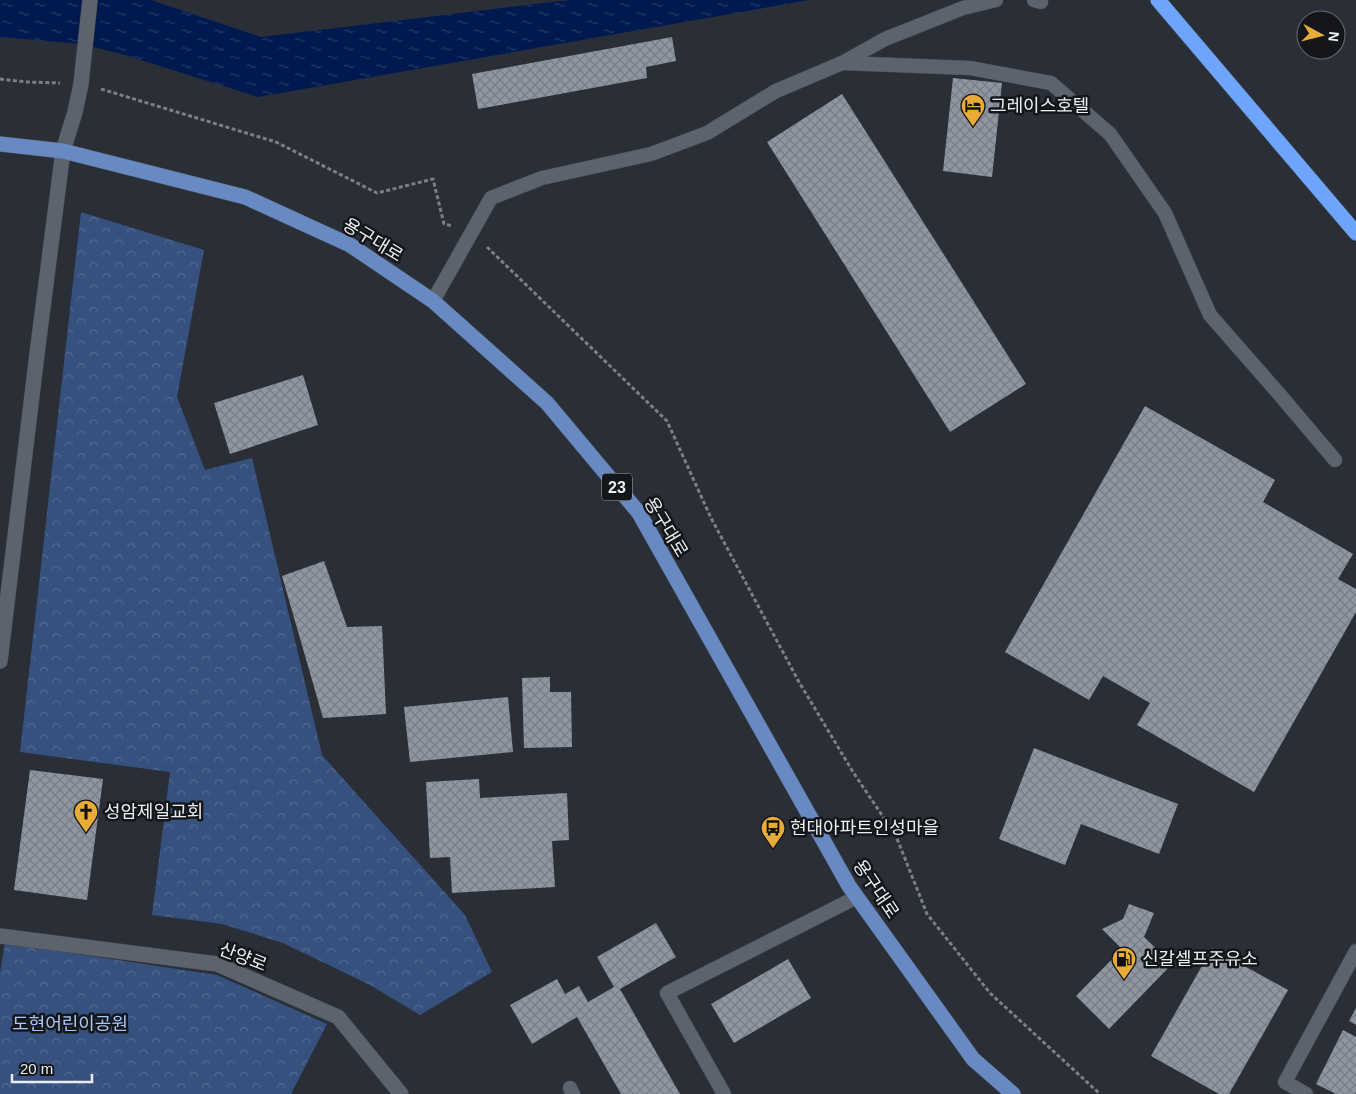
<svg xmlns="http://www.w3.org/2000/svg" width="1356" height="1094" viewBox="0 0 1356 1094" font-family="Arial,'Noto Sans KR',sans-serif">
	<style>
		.forest { fill: url(#forest-crowns) }
		.water { fill: url(#water-ripples) }
		.building { fill: url(#building-cross-hatch) }
		.lines { fill: none; stroke-linecap: round; stroke-linejoin: round }
		.service-casing { stroke: #464b51; stroke-width: 15 }
		.pedestrian-casing { stroke: #464b51; stroke-width: 16 }
		.minor-casing { stroke: #464b51; stroke-width: 16 }
		.primary-casing { stroke: #464b51; stroke-width: 16 }
		.motorway-casing { stroke: #464b51; stroke-width: 16 }
		.path { stroke: #7b8087; stroke-width: 3; stroke-dasharray: 4 2.5; stroke-linecap: butt }
		.service { stroke: #5d636d; stroke-width: 14 }
		.pedestrian { stroke: #5d636d; stroke-width: 15 }
		.minor { stroke: #5d636d; stroke-width: 15 }
		.primary { stroke: #678ac3; stroke-width: 15 }
		.motorway { stroke: #6da4fc; stroke-width: 15 }
		.labels { text-anchor: middle; stroke-width: 5; stroke-linejoin: round; paint-order: stroke }
		.shield { fill: #14161a; stroke: #aaadb3; stroke-width: 1 }
		.shield-label { font-size: 16px; font-weight: bold; fill: #eaeef4 }
		.poi-label { font-size: 18px; fill: #eaeef4; stroke: #14161a; text-anchor: start }
		.street-label { font-size: 18px; fill: #eaeef4; stroke: #14161a }
		.park-label { font-size: 18px; fill: #a6c7fa; stroke: #14161a }
	</style>
	<defs>
		<pattern id="forest-crowns" width="20" height="18" patternUnits="userSpaceOnUse" patternTransform="scale(1.25)"><rect width="20" height="18" fill="#36517e"/><path d="M2 6a3 3 0 1 1 6 0M12 15a3 3 0 1 1 6 0" fill="none" stroke="#536a91"/></pattern>
		<pattern id="water-ripples" width="26" height="14" patternUnits="userSpaceOnUse" patternTransform="scale(1.25)"><rect width="26" height="14" fill="#001a4f"/><path d="M2 4q2-2 4 0t4 0M15 11q2-2 4 0t4 0" fill="none" stroke="#253c69"/></pattern>
		<pattern id="building-cross-hatch" width="8" height="8" patternUnits="userSpaceOnUse" patternTransform="scale(1.25)"><rect width="8" height="8" fill="#8f96a0"/><path d="M0 0l8 8M0 8l8-8" fill="none" stroke="#797e86"/></pattern>
	</defs>
	<rect width="100%" height="100%" fill="#292e37"/>
	<g class="forest">
		<polygon points="81,212 204,250 177,397 205,470 252,458 322,755 465,915 492,972 420,1015 370,985 283,943 222,924 152,915 170,772 20,752"/>
		<polygon points="5,943 217,975 327,1024 291,1094 0,1094 0,973"/>
	</g>
	<polygon class="water" points="0,0 151,0 261,37 569,0 809,0 258,97 125,55 82,44 0,37"/>
	<g class="building">
		<polygon points="672,37 676,61 646,67 647,78 478,109 472,74"/>
		<polygon points="953,78 1002,83 992,177 943,171"/>
		<polygon points="842,94 1026,384 950,432 767,142"/>
		<polygon points="303,375 318,425 230,454 214,403"/>
		<polygon points="1145,406 1275,480 1263,502 1353,554 1338,579 1356,589 1356,612 1254,792 1137,725 1150,703 1103,676 1089,700 1005,652"/>
		<polygon points="324,561 347,627 382,626 386,714 323,718 282,576"/>
		<polygon points="550,677 550,692 571,692 572,747 524,748 522,678"/>
		<polygon points="508,697 513,752 410,762 404,707"/>
		<polygon points="1034,748 1178,804 1159,854 1081,824 1065,865 999,839"/>
		<polygon points="30,770 103,779 87,900 14,890"/>
		<polygon points="479,779 480,798 567,793 569,840 552,841 555,887 452,893 450,857 430,858 426,782"/>
		<polygon points="1129,904 1154,913 1144,937 1172,964 1109,1029 1076,996 1122,949 1102,929 1123,919"/>
		<polygon points="656,923 676,957 620,989 680,1094 621,1094 577,1017 532,1044 510,1005 557,979 565,994 579,986 588,1002 614,987 597,957"/>
		<polygon points="1212,948 1288,990 1229,1094 1219,1094 1151,1056"/>
		<polygon points="788,959 811,998 734,1043 711,1004"/>
		<polygon points="1356,1008 1356,1025 1349,1021"/>
		<polygon points="1343,1030 1356,1037 1356,1092 1355,1094 1336,1094 1316,1084"/>
	</g>
	<g class="lines">
		<defs>
			<g id="service">
				<polyline points="1034,0 1041,2"/>
				<polyline points="842,63 970,68 1051,83 1110,134 1165,213 1210,315 1280,395 1335,460"/>
				<polyline points="433,301 491,198 542,178 651,154 707,133 776,91 842,63 885,39 963,8 996,0"/>
				<polyline points="570,1088 573,1094"/>
				<polyline points="724,1094 667,993 857,897"/>
				<polyline points="1306,1094 1285,1082 1356,951"/>
			</g>
			<polyline id="pedestrian" points="0,661 37,354 63,151"/>
			<g id="minor">
				<polyline points="63,151 75,112 81,84 90,0"/>
				<polyline points="0,936 217,964 338,1017 401,1094"/>
			</g>
			<polyline id="primary" points="0,144 63,151 245,197 350,245 433,301 547,403 639,513 849,886 973,1059 1013,1094"/>
			<polyline id="motorway" points="1158,0 1356,233"/>
		</defs>
		<use href="#service" class="service-casing"/>
		<use href="#pedestrian" class="pedestrian-casing"/>
		<use href="#minor" class="minor-casing"/>
		<use href="#primary" class="primary-casing"/>
		<use href="#motorway" class="motorway-casing"/>
		<g class="path">
			<polyline points="0,79 27,82 60,83"/>
			<polyline points="101,89 276,142 377,193 433,179 444,224 453,226"/>
			<polyline points="487,247 667,421 711,518 799,682 853,772 896,836 927,914 990,993 1100,1094"/>
		</g>
		<use href="#service" class="service"/>
		<use href="#pedestrian" class="pedestrian"/>
		<use href="#minor" class="minor"/>
		<use href="#primary" class="primary"/>
		<use href="#motorway" class="motorway"/>
	</g>
	<defs>
		<symbol id="hotel-pin" viewBox="-11 -11 22 30"><path d="M0 17L-7.5 6A9.5 9.5 0 1 1 7.5 6Z" fill="#e8ab37" stroke="#14161a"/><path d="M-6-4.5h1.5V1H6V5H4.5V3h-9V5H-6ZM-4 0a1.8 1.8 0 1 1 3.6 0ZM.5 0V-2.5h3Q6-2.5 6 0Z" fill="#111"/></symbol>
		<symbol id="church-pin" viewBox="-11 -11 22 30"><path d="M0 17L-7.5 6A9.5 9.5 0 1 1 7.5 6Z" fill="#e8ab37" stroke="#14161a"/><path d="M-1.2-6h2.4v3.5h3.3v2.4h-3.3V6h-2.4V-.1h-3.3v-2.4h3.3Z" fill="#111"/></symbol>
		<symbol id="bus-pin" viewBox="-11 -11 22 30"><path d="M0 17L-7.5 6A9.5 9.5 0 1 1 7.5 6Z" fill="#e8ab37" stroke="#14161a"/><path d="M-5-6H5V4H4V6H2V4H-2V6H-4V4H-5ZM-3.5-4V0h7V-4ZM-3.5 1.2v1.5H-2V1.2ZM2 1.2v1.5H3.5V1.2Z" fill="#111"/></symbol>
		<symbol id="fuel-pin" viewBox="-11 -11 22 30"><path d="M0 17L-7.5 6A9.5 9.5 0 1 1 7.5 6Z" fill="#e8ab37" stroke="#14161a"/><path d="M-5.5-6h7V0h2V4h1.3V-2.5L3-4.5l.8-.8L6-3V5H2.5V1h-1V6h-7ZM-4.2-4.7v3.2H.2V-4.7Z" fill="#111"/></symbol>
	</defs>
	<g fill-rule="evenodd">
		<use href="#hotel-pin" x="959" y="92" width="28" height="38"/>
		<use href="#church-pin" x="72" y="798" width="28" height="38"/>
		<use href="#bus-pin" x="759" y="814" width="28" height="38"/>
		<use href="#fuel-pin" x="1110" y="945" width="28" height="38"/>
	</g>
	<g class="labels">
		<rect class="shield" x="602" y="473.5" width="30" height="27" rx="4"/>
		<g class="shield-label">
			<text x="617" y="493">23</text>
		</g>
		<g class="poi-label">
			<text x="990" y="112">그레이스호텔</text>
			<text x="104" y="818">성암제일교회</text>
			<text x="790" y="834">현대아파트인성마을</text>
			<text x="1142" y="965">신갈셀프주유소</text>
		</g>
		<g class="street-label">
			<text transform="translate(373 240) rotate(31)" y="6">용구대로</text>
			<text transform="translate(666 527) rotate(59)" y="6">용구대로</text>
			<text transform="translate(876 889) rotate(56)" y="6">용구대로</text>
			<text transform="translate(243 957) rotate(21)" y="6">산양로</text>
		</g>
		<g class="park-label">
			<text x="70" y="1030">도현어린이공원</text>
		</g>
	</g>
	<g transform="translate(1321 35) rotate(97)"><circle r="24" fill="#14161a" stroke="#6a6c71"/>
	<path d="M0-4L9 19L0 12L-9 19Z" fill="#e8ab37"/>
	<text y="-8" font-size="14" font-weight="bold" text-anchor="middle" fill="#eaeef4">N</text>
	</g>
	<path d="M12 1074v8h80v-8" fill="none" stroke="#eaeef4" stroke-width="2.5"/>
	<text x="20" y="1074" font-size="15" fill="#eaeef4" stroke="#14161a" stroke-width="4" paint-order="stroke">20 m</text>
</svg>
